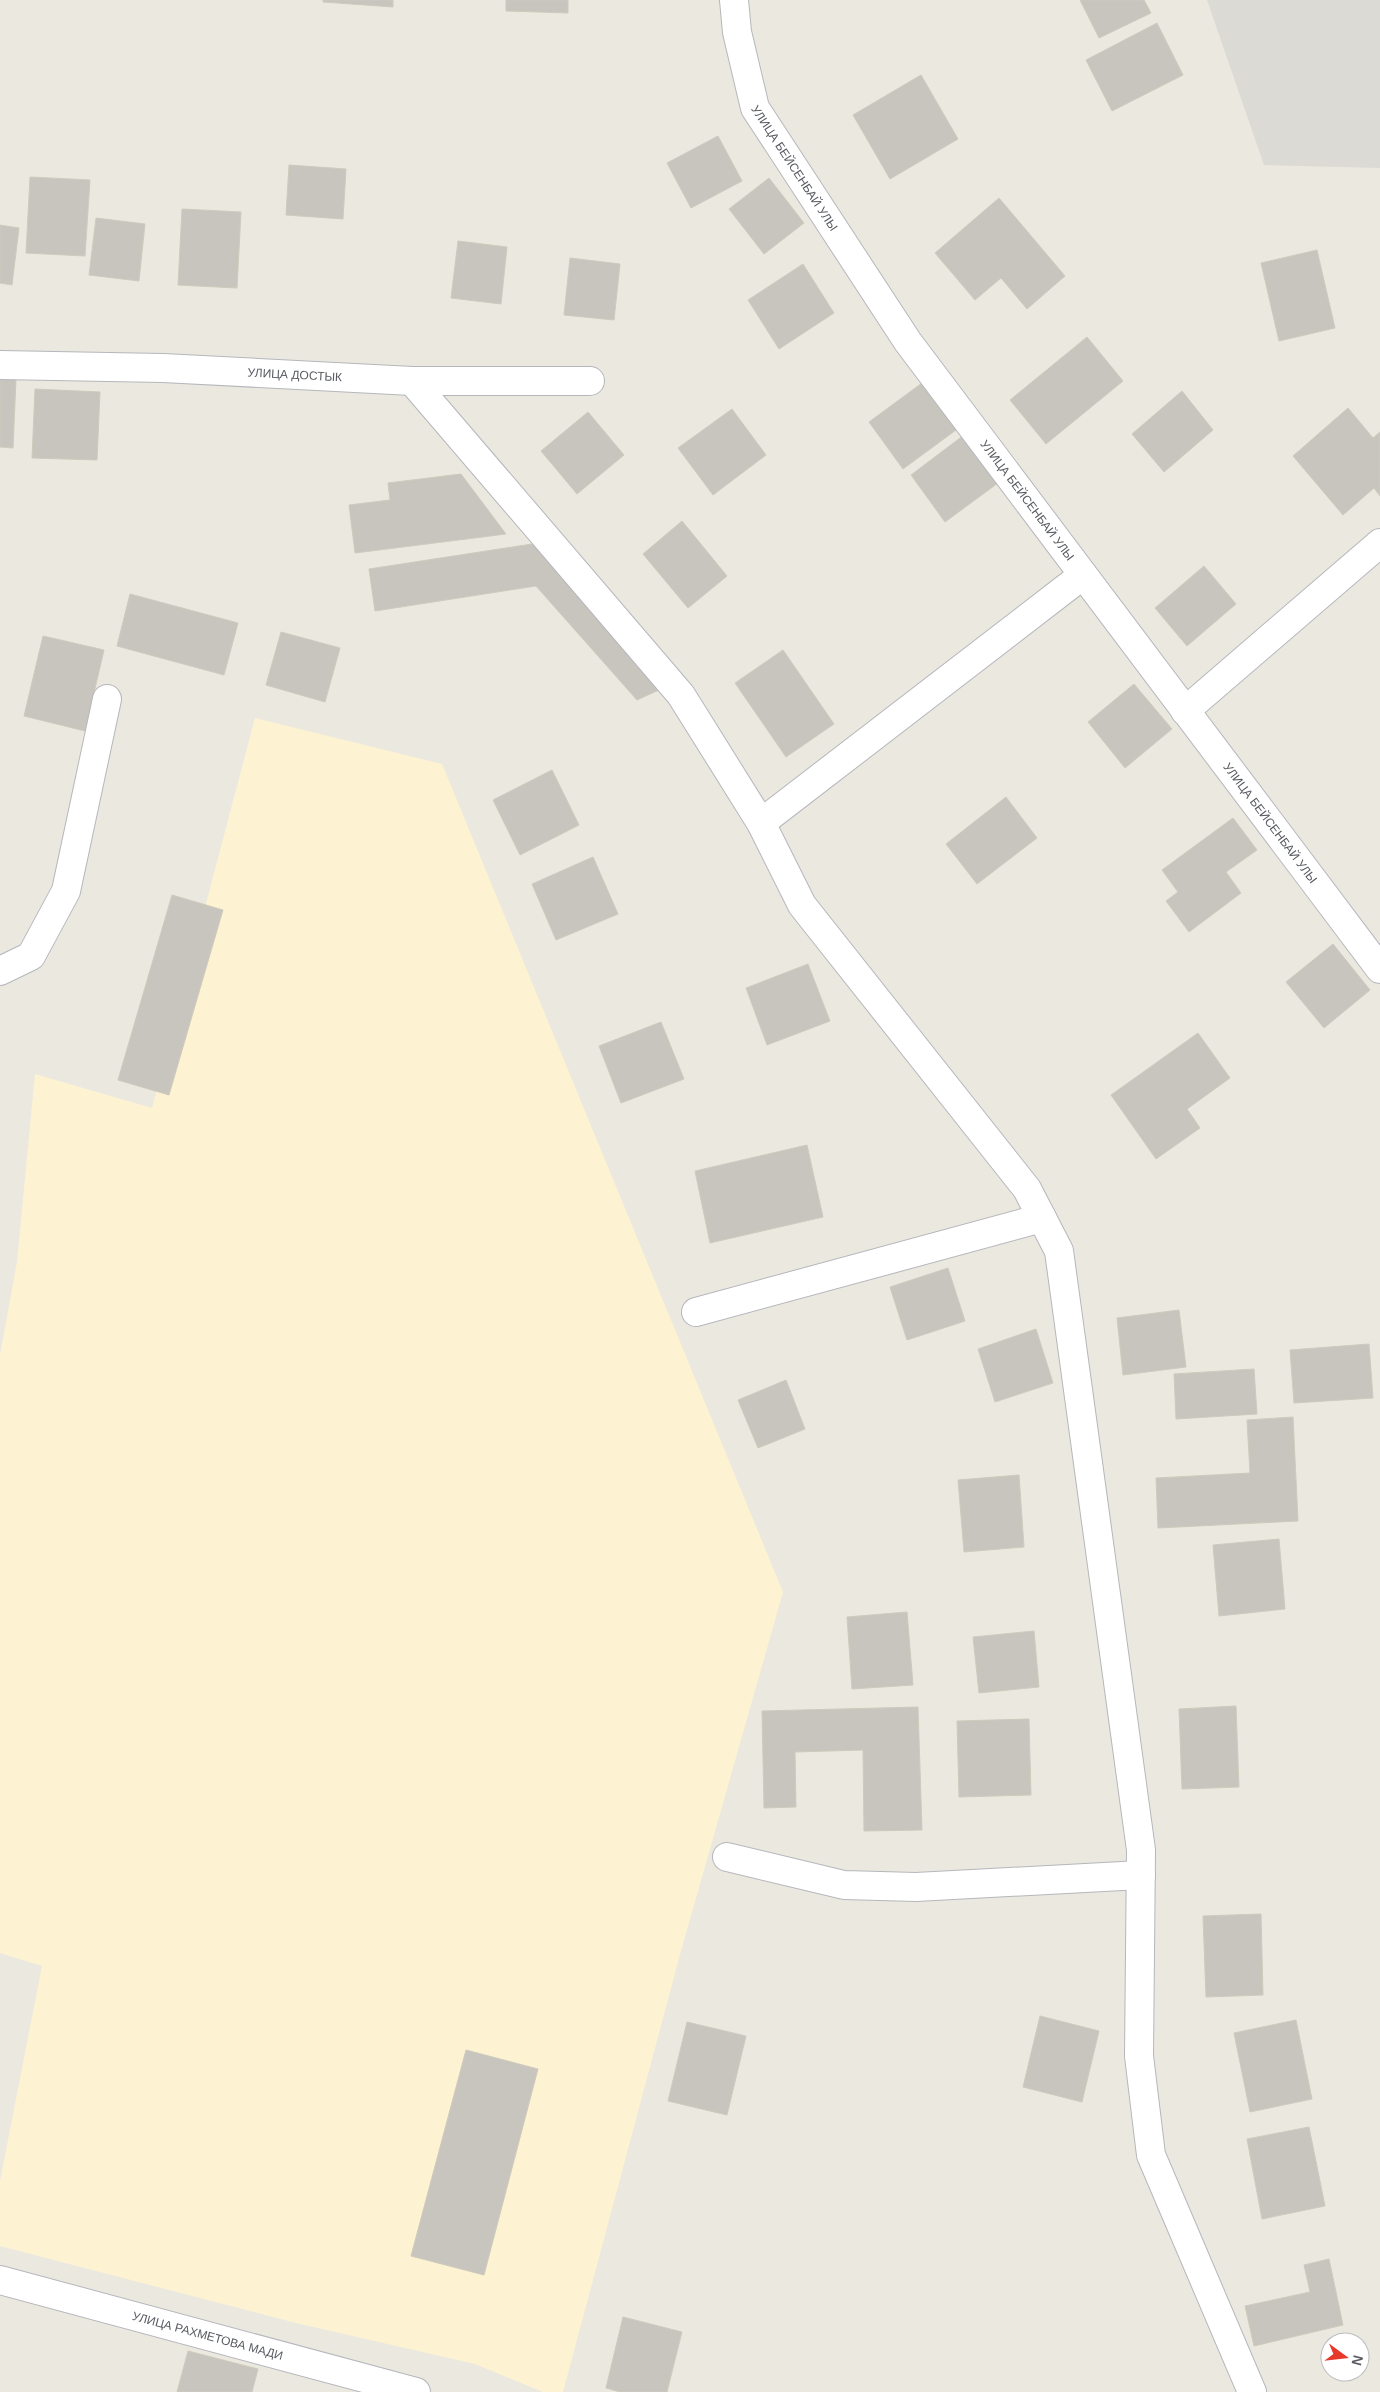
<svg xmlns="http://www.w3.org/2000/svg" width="1380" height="2392" viewBox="0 0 1380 2392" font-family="Helvetica,sans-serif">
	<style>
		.commercial { fill: #fdf3d2 }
		.industrial { fill: #dcdad4 }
		.building { fill: #c8c5be; stroke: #cfcabd }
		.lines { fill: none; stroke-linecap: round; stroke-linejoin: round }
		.street-casing { stroke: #b5b7bc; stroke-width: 30 }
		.street { stroke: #fff; stroke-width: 28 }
		.labels { text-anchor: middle; stroke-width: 4; stroke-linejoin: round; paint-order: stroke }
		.street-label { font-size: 12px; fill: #585b60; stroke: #fff }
	</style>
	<rect width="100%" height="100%" fill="#ebe8df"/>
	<polygon class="commercial" points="255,718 442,764 783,1592 681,1951 563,2392 543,2392 475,2364 296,2323 0,2246 0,2181 42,1966 0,1953 0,1355 17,1262 35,1074 152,1108"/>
	<polygon class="industrial" points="1207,0 1380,0 1380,168 1264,165"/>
	<g class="building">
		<polygon points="323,0 393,0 393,7 323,2"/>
		<polygon points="506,0 568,0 568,13 506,11"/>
		<polygon points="1080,0 1144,0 1151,13 1099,38"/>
		<polygon points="1157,23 1183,75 1112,111 1086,60"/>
		<polygon points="921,75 958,139 890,179 853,115"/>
		<polygon points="718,136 742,181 691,208 667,163"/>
		<polygon points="289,165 346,169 343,219 286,215"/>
		<polygon points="30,177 90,180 85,256 26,253"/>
		<polygon points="769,178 804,223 764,254 729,209"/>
		<polygon points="999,198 1065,276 1027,309 1001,278 975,300 935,253"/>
		<polygon points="182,209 241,212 237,288 178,285"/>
		<polygon points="96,218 145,224 139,281 89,275"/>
		<polygon points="0,225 19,228 12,285 0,283"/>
		<polygon points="458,241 507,247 501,304 451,298"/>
		<polygon points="1317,250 1335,328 1279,341 1261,263"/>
		<polygon points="570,258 620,264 614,320 564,315"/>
		<polygon points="803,264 834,313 779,349 748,300"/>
		<polygon points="1087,337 1123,381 1046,444 1010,400"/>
		<polygon points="0,379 16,379 13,448 0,447"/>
		<polygon points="922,383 956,430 903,469 869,422"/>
		<polygon points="35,389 100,392 97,460 32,458"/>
		<polygon points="1182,391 1213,430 1164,472 1132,434"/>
		<polygon points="1348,408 1373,438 1380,432 1380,496 1374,488 1343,515 1293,456"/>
		<polygon points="732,409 766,455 713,495 678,448"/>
		<polygon points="588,412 624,455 577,494 541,451"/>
		<polygon points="964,435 998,483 945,522 911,475"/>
		<polygon points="461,474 506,534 355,553 349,505 390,500 388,483"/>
		<polygon points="682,521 727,576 688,608 643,554"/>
		<polygon points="545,542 674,683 637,700 536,586 375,611 369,569"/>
		<polygon points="1204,566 1236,604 1187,646 1155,608"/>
		<polygon points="130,594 238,623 224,675 117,646"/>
		<polygon points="281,632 340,648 325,702 266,685"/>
		<polygon points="43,636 104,650 85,731 24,716"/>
		<polygon points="783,650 834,724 786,757 735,683"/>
		<polygon points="1134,684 1172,729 1125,768 1088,722"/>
		<polygon points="552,770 579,825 520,855 493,800"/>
		<polygon points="1006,797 1037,838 977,884 946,844"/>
		<polygon points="1233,818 1257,850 1226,872 1241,893 1189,932 1166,901 1178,892 1162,870"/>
		<polygon points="593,857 618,914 556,940 532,884"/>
		<polygon points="172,895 223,910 169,1095 118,1080"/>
		<polygon points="1333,944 1370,990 1324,1028 1286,982"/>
		<polygon points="808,964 830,1021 767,1045 746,988"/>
		<polygon points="661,1022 684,1079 621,1103 599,1046"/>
		<polygon points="1198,1033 1230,1078 1187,1109 1200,1128 1156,1159 1111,1095"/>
		<polygon points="807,1145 823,1217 710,1243 695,1171"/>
		<polygon points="948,1268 965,1321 907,1340 890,1287"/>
		<polygon points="1179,1310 1186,1367 1123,1375 1117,1318"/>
		<polygon points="1036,1329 1053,1383 995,1402 978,1349"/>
		<polygon points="1369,1344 1373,1398 1294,1403 1290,1350"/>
		<polygon points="1254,1369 1257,1414 1176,1419 1174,1374"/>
		<polygon points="786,1380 805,1429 758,1448 738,1400"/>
		<polygon points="1293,1417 1298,1521 1158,1528 1156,1478 1250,1473 1247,1420"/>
		<polygon points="1019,1475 1024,1547 964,1552 958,1480"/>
		<polygon points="1279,1539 1285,1609 1219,1616 1213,1545"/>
		<polygon points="907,1612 913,1685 852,1689 847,1617"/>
		<polygon points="1034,1631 1039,1687 979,1693 973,1637"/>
		<polygon points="1236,1706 1239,1787 1182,1789 1179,1709"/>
		<polygon points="918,1707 922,1830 864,1831 863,1750 795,1752 796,1807 764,1808 762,1711"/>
		<polygon points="1029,1719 1031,1795 959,1797 957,1721"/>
		<polygon points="1261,1914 1263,1995 1206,1997 1203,1916"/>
		<polygon points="1040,2016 1099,2031 1082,2102 1023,2087"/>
		<polygon points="1296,2020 1312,2099 1250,2112 1234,2033"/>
		<polygon points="687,2022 746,2036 727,2115 668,2101"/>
		<polygon points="466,2050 538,2069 484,2275 411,2256"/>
		<polygon points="1309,2127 1325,2206 1262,2219 1247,2139"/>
		<polygon points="1329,2259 1343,2325 1254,2346 1245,2306 1310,2292 1304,2265"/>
		<polygon points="623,2317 682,2332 667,2392 620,2392 606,2388"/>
		<polygon points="188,2351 258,2369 252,2392 177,2392"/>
	</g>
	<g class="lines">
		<defs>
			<g id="street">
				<path id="s1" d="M 734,0 L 737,32 L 755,108 L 908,342 L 1380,969"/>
				<path id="s2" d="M 0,365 L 163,368 L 412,381 L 590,381"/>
				<polyline points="412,381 681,695 761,823 802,905 1027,1189 1059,1251 1141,1850 1139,2056 1151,2155 1252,2392"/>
				<polyline points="1185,711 1380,543"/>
				<polyline points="761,823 1083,575"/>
				<polyline points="0,971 31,956 66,891 107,699"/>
				<polyline points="696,1312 1042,1218"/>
				<polyline points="727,1857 844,1885 916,1887 1141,1875"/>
				<path id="s3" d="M 0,2280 L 416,2392"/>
			</g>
		</defs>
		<use href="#street" class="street-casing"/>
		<use href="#street" class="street"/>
	</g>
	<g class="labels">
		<g class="street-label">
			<text dy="4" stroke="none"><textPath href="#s1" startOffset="182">УЛИЦА БЕЙСЕНБАЙ УЛЫ</textPath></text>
			<text dy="4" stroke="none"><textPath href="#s2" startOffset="295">УЛИЦА ДОСТЫК</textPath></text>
			<text dy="4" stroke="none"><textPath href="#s1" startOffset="588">УЛИЦА БЕЙСЕНБАЙ УЛЫ</textPath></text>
			<text dy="4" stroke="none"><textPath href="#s1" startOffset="992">УЛИЦА БЕЙСЕНБАЙ УЛЫ</textPath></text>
			<text dy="4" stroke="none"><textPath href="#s3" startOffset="215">УЛИЦА РАХМЕТОВА МАДИ</textPath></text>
		</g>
	</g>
	<g transform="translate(1345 2357) rotate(105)"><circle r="24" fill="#ffffff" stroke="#bcbdbf"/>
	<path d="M0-4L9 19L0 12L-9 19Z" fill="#e6392a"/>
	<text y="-8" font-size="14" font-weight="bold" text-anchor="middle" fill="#585b60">N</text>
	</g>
</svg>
